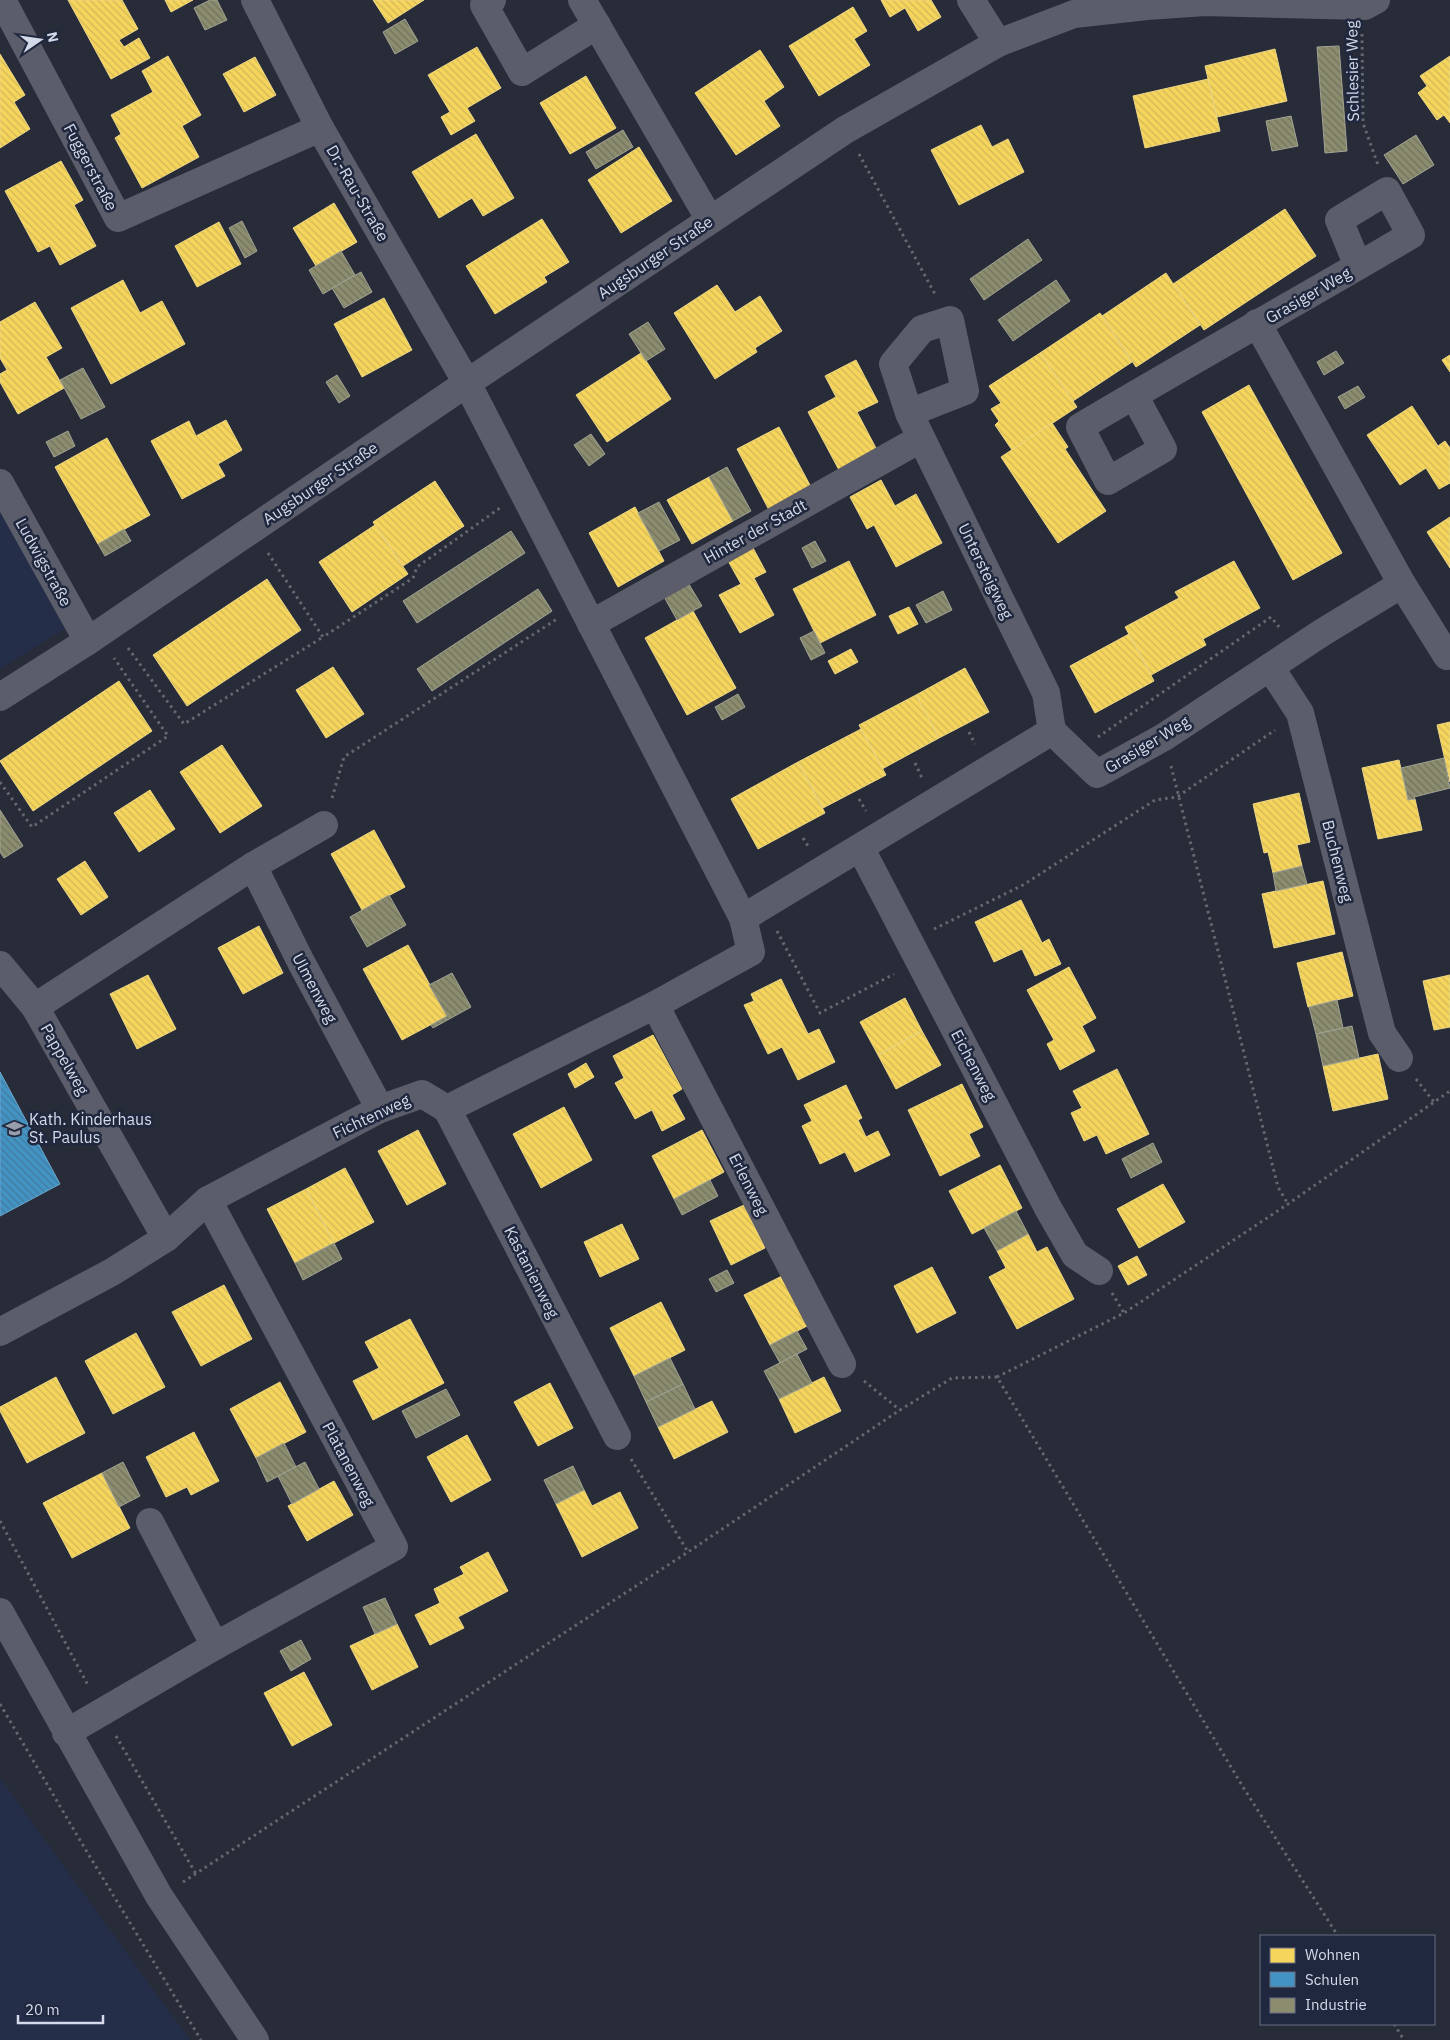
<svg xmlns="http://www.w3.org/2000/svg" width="1450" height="2040" viewBox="0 0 1450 2040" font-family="'IBM Plex Sans',sans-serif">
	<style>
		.built { fill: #242e48 }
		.homes { fill: url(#homes-back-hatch); stroke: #ecd686 }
		.schools { fill: url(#schools-back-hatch); stroke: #6ea8ce }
		.industry { fill: url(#industry-back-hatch); stroke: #a2a393 }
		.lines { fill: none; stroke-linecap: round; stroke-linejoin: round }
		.path { stroke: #646871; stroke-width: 3; stroke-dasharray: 2.5 4; stroke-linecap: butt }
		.minor { stroke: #5b5e6a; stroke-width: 28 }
		.labels { text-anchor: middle; stroke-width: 5; stroke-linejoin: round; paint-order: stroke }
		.street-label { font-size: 16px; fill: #d4dae9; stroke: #20283f }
		.poi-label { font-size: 16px; fill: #d4dae9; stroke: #20283f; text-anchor: start }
	</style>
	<defs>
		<pattern id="homes-back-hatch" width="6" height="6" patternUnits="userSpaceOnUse" patternTransform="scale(1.25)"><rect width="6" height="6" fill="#f6d55c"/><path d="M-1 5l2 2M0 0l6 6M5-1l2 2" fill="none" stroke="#d2b758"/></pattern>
		<pattern id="schools-back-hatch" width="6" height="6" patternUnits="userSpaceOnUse" patternTransform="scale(1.25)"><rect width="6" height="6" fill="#4393c3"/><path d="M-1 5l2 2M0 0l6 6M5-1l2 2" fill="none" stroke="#427a9e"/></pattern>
		<pattern id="industry-back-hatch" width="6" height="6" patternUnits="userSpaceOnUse" patternTransform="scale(1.25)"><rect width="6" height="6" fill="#8c8c6e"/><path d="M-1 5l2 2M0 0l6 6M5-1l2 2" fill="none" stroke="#717260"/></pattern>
	</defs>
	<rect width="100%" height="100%" fill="#272c38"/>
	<g class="built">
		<polygon points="0,508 68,627 0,669"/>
		<polygon points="0,1778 190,2040 0,2040"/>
	</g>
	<g class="homes">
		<polygon points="68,0 122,0 138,29 119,40 124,47 139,38 150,58 111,79"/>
		<polygon points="165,0 193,0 171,12"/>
		<polygon points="373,0 424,0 388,23"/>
		<polygon points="881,0 931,0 941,17 918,31 905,8 890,17"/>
		<polygon points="853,7 867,31 854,39 870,65 819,96 789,46"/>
		<polygon points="477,47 501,88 467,108 475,121 451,135 441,117 450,112 428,75"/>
		<polygon points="1275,49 1287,101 1217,117 1205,66"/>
		<polygon points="760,50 784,87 764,101 780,126 736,155 695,93"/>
		<polygon points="0,54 25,95 14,102 30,129 0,148"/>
		<polygon points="168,56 201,115 182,126 199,157 142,188 115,138 121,134 111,115 153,92 142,71"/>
		<polygon points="1450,56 1450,123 1444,115 1437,120 1418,93 1427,86 1420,76"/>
		<polygon points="255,57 276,95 244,112 223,74"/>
		<polygon points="586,76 616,128 570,154 540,103"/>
		<polygon points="1208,79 1220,131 1145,148 1133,96"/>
		<polygon points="981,125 992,147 1008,139 1024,172 959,205 931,150"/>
		<polygon points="476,134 514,198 483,216 472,198 439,218 412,172"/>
		<polygon points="639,147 672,201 621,233 588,180"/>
		<polygon points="61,161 83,200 74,205 96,246 60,265 50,246 38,252 5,191"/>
		<polygon points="334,203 357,242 316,266 293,228"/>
		<polygon points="1285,209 1316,256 1204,330 1173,284"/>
		<polygon points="542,219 569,262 544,277 547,282 495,314 466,266"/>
		<polygon points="219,222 241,264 197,287 175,246"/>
		<polygon points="1166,273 1200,325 1136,367 1102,316"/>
		<polygon points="123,280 140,313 162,301 185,344 111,384 71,308"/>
		<polygon points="717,285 735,312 760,296 782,331 755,348 757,352 715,379 674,313"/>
		<polygon points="384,298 412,350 362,377 334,324"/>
		<polygon points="35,302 62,348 46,357 64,388 18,414 0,382 0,374 7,370 0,358 0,322"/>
		<polygon points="1100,313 1132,362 1073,401 1040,353"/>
		<polygon points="641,353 671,399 607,442 576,395"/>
		<polygon points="1040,353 1077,407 1012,450 995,425 999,421 991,409 1001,403 989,386"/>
		<polygon points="1450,355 1450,372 1442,360"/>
		<polygon points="856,360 878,402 857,412 877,450 839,470 808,412 836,397 825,376"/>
		<polygon points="1249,385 1342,553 1293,580 1202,412"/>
		<polygon points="1412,406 1438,446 1445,441 1450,448 1450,483 1439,489 1426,468 1400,485 1367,435"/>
		<polygon points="226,420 242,450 218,464 225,476 182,499 151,441 189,421 196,436"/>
		<polygon points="1052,423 1068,447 1065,449 1106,511 1058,543 1001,457"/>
		<polygon points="779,427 811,487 769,510 737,449"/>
		<polygon points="107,438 150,515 98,544 55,467"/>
		<polygon points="709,477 733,521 692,544 667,500"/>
		<polygon points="881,480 895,506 916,494 942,543 896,567 874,525 867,529 850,497"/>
		<polygon points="435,481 464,526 403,566 373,522"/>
		<polygon points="635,507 664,561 618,587 589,533"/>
		<polygon points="1450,517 1450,568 1427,532"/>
		<polygon points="375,525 408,574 352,612 319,562"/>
		<polygon points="752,546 766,572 754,578 774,615 740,633 719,595 741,584 727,559"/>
		<polygon points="849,561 876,615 820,643 793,589"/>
		<polygon points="1234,561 1260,608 1203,639 1206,645 1151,675 1125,627 1179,598 1175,592"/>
		<polygon points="267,579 301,630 187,706 153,655"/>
		<polygon points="909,607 918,624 898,634 889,616"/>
		<polygon points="693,611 736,688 687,715 645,638"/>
		<polygon points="1129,634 1154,681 1095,713 1070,666"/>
		<polygon points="851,649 858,662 835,674 828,661"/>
		<polygon points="333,667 364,714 326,738 296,690"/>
		<polygon points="965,668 989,712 939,738 916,695"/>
		<polygon points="119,681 152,731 33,811 0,761"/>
		<polygon points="916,695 939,738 882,769 859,725"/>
		<polygon points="1450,722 1450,782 1437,725"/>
		<polygon points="861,729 886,775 823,808 798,762"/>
		<polygon points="222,745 262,806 220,833 180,772"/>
		<polygon points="1399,760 1408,800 1415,799 1422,830 1378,839 1362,768"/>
		<polygon points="798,762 825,813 758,849 731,799"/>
		<polygon points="150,790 175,829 139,852 114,813"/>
		<polygon points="1299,793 1310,842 1297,845 1302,866 1273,873 1268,852 1264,853 1253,804"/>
		<polygon points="374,830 405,887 362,910 331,854"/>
		<polygon points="85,861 108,897 81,915 57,879"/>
		<polygon points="1323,881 1335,934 1274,948 1262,894"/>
		<polygon points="1021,900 1042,943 1049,939 1061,964 1035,976 1022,949 994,962 975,922"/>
		<polygon points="259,926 283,973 243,994 218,948"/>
		<polygon points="408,945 447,1016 402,1040 363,969"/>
		<polygon points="1342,952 1353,996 1308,1007 1297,963"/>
		<polygon points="1069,967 1096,1018 1082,1026 1095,1051 1060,1070 1047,1044 1054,1040 1027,990"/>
		<polygon points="148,975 176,1029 137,1049 110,994"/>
		<polygon points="1450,975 1450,1027 1434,1030 1423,981"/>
		<polygon points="781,979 808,1034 819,1029 835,1062 798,1080 782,1047 768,1054 744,1005 754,1001 751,994"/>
		<polygon points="905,998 922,1031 878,1055 860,1022"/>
		<polygon points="922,1031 941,1065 896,1089 878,1055"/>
		<polygon points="653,1035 682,1089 672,1095 685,1119 662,1131 652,1110 635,1119 615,1083 624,1078 613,1056"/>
		<polygon points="1378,1054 1388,1099 1333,1111 1323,1066"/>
		<polygon points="586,1063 594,1077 575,1088 568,1074"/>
		<polygon points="1117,1069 1149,1134 1106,1154 1097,1135 1084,1141 1071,1113 1082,1108 1073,1091"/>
		<polygon points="962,1084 983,1127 969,1134 980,1156 940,1176 908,1110"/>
		<polygon points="846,1085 862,1118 858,1120 866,1137 878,1131 890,1155 855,1172 845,1152 820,1164 802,1126 812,1121 804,1105"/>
		<polygon points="564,1107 592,1160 541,1188 513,1134"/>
		<polygon points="418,1130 446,1184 407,1205 378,1151"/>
		<polygon points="702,1130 724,1172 674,1199 652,1156"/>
		<polygon points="1000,1165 1022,1208 972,1234 949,1191"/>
		<polygon points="345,1168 374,1222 334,1243 306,1189"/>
		<polygon points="1163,1184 1185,1222 1139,1248 1117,1209"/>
		<polygon points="306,1189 334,1243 295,1263 267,1209"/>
		<polygon points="744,1205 765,1248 731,1265 710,1221"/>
		<polygon points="622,1224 639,1259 600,1277 584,1242"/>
		<polygon points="1028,1234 1037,1252 1047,1247 1074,1299 1017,1329 989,1277 1006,1268 997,1251"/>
		<polygon points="1137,1256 1147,1275 1128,1285 1118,1266"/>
		<polygon points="932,1267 956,1313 917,1333 894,1286"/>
		<polygon points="782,1276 807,1326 770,1345 744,1295"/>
		<polygon points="224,1285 252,1339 201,1366 172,1312"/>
		<polygon points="661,1302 685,1350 634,1376 610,1328"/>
		<polygon points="410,1319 444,1383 373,1420 353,1381 379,1368 365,1342"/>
		<polygon points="136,1333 165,1387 113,1414 85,1361"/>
		<polygon points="56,1377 85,1433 27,1463 0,1411 0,1407"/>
		<polygon points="824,1377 841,1411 795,1433 779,1399"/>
		<polygon points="280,1382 306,1432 256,1458 230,1409"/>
		<polygon points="550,1383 573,1428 538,1446 514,1402"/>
		<polygon points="712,1401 728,1432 674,1459 658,1427"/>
		<polygon points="194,1432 219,1481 191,1495 187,1487 166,1497 146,1457"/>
		<polygon points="467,1435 491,1480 451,1502 427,1457"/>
		<polygon points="102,1473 130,1528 72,1558 43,1503"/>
		<polygon points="334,1481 353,1515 307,1541 288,1506"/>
		<polygon points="584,1490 592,1506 620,1492 638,1528 582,1557 556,1504"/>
		<polygon points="488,1552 508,1591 458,1617 464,1628 430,1645 415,1615 440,1603 434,1589 464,1574 460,1567"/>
		<polygon points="397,1624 418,1667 372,1690 350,1646"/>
		<polygon points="304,1672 332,1725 292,1746 264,1693"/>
	</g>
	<polygon class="schools" points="0,1072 60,1184 0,1216"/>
	<g class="industry">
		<polygon points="210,0 217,0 227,20 205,30 194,8"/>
		<polygon points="405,19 418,41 395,54 383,32"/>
		<polygon points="1339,46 1347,151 1325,153 1317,47"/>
		<polygon points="1291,116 1298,146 1272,151 1266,121"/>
		<polygon points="623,130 633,147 596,169 586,152"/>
		<polygon points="1416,135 1434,165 1403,184 1384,155"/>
		<polygon points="242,221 257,251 245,258 229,228"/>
		<polygon points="1028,239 1042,260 984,300 970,279"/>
		<polygon points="341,251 355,275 323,294 309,270"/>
		<polygon points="361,272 372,292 344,308 332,288"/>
		<polygon points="1056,280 1070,301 1013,341 998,320"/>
		<polygon points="648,322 665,349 646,361 629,334"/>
		<polygon points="1336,351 1344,363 1324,375 1317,362"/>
		<polygon points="83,368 105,407 81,419 60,380"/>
		<polygon points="337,375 350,396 339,403 326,382"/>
		<polygon points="1358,386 1365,397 1345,409 1338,397"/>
		<polygon points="68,431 75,446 54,457 46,442"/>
		<polygon points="591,434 605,454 589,466 574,445"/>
		<polygon points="727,467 751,511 733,521 709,477"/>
		<polygon points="659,502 680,540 659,551 638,513"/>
		<polygon points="124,529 131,541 105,556 98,544"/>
		<polygon points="511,531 525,553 417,623 403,601"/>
		<polygon points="815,541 826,561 812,568 802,548"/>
		<polygon points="687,581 702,606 677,620 663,595"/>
		<polygon points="538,589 552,611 432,691 417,669"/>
		<polygon points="943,591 952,610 926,623 916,605"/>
		<polygon points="814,631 825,653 811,660 800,638"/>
		<polygon points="738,694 745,707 722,720 715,707"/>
		<polygon points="1444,758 1450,788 1414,797 1415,799 1408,800 1401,768"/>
		<polygon points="0,810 23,846 4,858 0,852"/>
		<polygon points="1302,866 1307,884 1276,891 1273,873"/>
		<polygon points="389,895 406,925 367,947 350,917"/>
		<polygon points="452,973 471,1007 433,1028 431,1025 447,1016 429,985"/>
		<polygon points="1337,1000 1343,1028 1316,1034 1309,1007"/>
		<polygon points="1352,1026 1359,1058 1323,1066 1316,1034"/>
		<polygon points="1153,1143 1162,1162 1131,1178 1122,1159"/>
		<polygon points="710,1180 718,1196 682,1215 674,1199"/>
		<polygon points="1016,1211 1028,1234 997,1251 984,1228"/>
		<polygon points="334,1243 342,1259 303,1280 295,1263"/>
		<polygon points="727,1270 734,1283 716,1292 709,1279"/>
		<polygon points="797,1331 807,1349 780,1363 770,1345"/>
		<polygon points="797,1354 812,1383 779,1399 764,1371"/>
		<polygon points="670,1358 683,1384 646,1402 634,1376"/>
		<polygon points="683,1384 695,1409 658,1427 646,1402"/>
		<polygon points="446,1389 460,1415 416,1438 402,1411"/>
		<polygon points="284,1443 296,1467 267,1482 256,1458"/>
		<polygon points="123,1462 140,1496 119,1507 102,1473"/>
		<polygon points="305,1462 319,1489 292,1504 278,1476"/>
		<polygon points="573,1466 584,1490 556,1504 544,1480"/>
		<polygon points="385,1598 397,1624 375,1634 363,1607"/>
		<polygon points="301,1640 311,1659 291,1671 280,1651"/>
	</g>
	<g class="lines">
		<g class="path">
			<polyline points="1362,34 1363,123 1378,165"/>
			<polyline points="859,154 936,296"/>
			<polyline points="268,553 323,637 413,578 417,567 500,508"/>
			<polyline points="128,648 184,724 323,637"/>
			<polyline points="969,732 975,744"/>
			<polyline points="1098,737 1271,617 1279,627"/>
			<polyline points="915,763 922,778"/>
			<polyline points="1171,766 1278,1187 1288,1204"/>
			<polyline points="0,782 32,827 168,736 114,658"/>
			<polyline points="332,798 344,757 557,619"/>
			<polyline points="859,799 866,811"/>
			<polyline points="803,838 808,846"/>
			<polyline points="934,929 1023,885 1155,800 1177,797 1275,730"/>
			<polyline points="777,931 820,1013 894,974"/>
			<polyline points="1416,1079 1434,1102"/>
			<polyline points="1112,1293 1124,1313"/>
			<polyline points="997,1377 1124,1313 1288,1204 1450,1091"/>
			<polyline points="864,1381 900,1410"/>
			<polyline points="631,1459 688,1552"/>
			<polyline points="0,1521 89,1687"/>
			<polyline points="0,1704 81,1842 201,2040"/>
			<polyline points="116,1736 196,1874"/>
			<polyline points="183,1882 688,1552 900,1410 952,1378 997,1377 1243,1787 1338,1936"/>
			<polyline points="1394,2024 1404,2040"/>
		</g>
		<g class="minor">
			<polyline points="2,0 118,218 320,128"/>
			<polyline points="492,0 484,5 522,72 597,25"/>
			<polyline points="582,0 710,220"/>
			<polyline points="971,0 998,43"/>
			<polyline points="1257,323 1402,584 1447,656 1450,654"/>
			<path d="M 1134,395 L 1163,449 L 1108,481 L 1080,427 C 1189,362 1301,300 1411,235 L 1387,191 L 1339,220 L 1358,266"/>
			<polyline points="909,413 893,364 922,329 950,320 965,391 909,413 1046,693 1052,731"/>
			<polyline points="0,483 88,641"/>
			<polyline points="591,624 920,439"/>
			<polyline points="1270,667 1300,713 1382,1033 1399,1058"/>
			<polyline points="0,697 88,641 467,383 845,130 998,43 1074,14 1147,6 1205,2 1365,6 1376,0"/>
			<polyline points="1052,731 1097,774 1164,737 1323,632 1402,584"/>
			<polyline points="861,849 1048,1208 1075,1255 1099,1271"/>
			<polyline points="253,866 301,962 380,1109"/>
			<polyline points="743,918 1052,731"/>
			<polyline points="0,965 35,1007 166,1238"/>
			<polyline points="655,1005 842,1364"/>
			<polyline points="35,1007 253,866 324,825"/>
			<polyline points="447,1109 617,1436"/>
			<polyline points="0,1332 112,1272 166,1238 208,1200 380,1109 422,1094 447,1109 655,1005 751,952 743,918 467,383 320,128 255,0"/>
			<polyline points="150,1522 215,1646"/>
			<polyline points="0,1612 159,1896 255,2040"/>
			<polyline points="66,1733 215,1646 394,1547 208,1200"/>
		</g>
	</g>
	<defs>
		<symbol id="school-bare" viewBox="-9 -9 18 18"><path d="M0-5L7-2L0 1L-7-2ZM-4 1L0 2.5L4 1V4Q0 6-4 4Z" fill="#979dab" stroke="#20283f" stroke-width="2.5" paint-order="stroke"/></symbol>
	</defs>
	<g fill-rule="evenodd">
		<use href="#school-bare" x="2" y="1116" width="25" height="25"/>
	</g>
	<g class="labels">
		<g class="street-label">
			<text transform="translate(1352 71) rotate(-91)" y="6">Schlesier Weg</text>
			<text transform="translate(91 167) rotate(62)" y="6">Fuggerstraße</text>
			<text transform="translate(358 193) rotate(60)" y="6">Dr.-Rau-Straße</text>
			<text transform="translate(655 257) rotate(-34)" y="6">Augsburger Straße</text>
			<text transform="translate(1308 295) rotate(-30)" y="6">Grasiger Weg</text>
			<text transform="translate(320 483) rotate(-34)" y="6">Augsburger Straße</text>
			<text transform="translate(755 531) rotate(-29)" y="6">Hinter der Stadt</text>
			<text transform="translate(44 562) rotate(61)" y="6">Ludwigstraße</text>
			<text transform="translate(986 571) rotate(64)" y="6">Untersteigweg</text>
			<text transform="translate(1147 744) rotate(-31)" y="6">Grasiger Weg</text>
			<text transform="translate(1338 861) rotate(76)" y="6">Buchenweg</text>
			<text transform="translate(315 988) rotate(62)" y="6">Ulmenweg</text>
			<text transform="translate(65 1059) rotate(60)" y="6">Pappelweg</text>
			<text transform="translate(974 1065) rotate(62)" y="6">Eichenweg</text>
			<text transform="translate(371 1116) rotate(-25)" y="6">Fichtenweg</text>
			<text transform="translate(749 1184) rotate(63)" y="6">Erlenweg</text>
			<text transform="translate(532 1272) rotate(63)" y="6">Kastanienweg</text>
			<text transform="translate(349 1464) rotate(62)" y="6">Platanenweg</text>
		</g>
		<g class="poi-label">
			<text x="29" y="1125">Kath. Kinderhaus<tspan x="29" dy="18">St. Paulus</tspan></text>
		</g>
	</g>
	<rect x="1260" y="1935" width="175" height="90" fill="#20283f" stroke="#686f83"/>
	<rect x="1270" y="1948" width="25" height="15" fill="#f6d55c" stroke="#686f83"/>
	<text x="1305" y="1960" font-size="15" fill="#d4dae9">Wohnen</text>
	<rect x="1270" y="1972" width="25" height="15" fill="#4393c3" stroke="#686f83"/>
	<text x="1305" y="1985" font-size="15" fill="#d4dae9">Schulen</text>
	<rect x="1270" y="1998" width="25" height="15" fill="#8c8c6e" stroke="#686f83"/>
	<text x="1305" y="2010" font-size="15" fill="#d4dae9">Industrie</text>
	<g transform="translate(40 40) rotate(77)" stroke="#20283f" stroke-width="4" paint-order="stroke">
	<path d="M0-4L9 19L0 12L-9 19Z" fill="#d4dae9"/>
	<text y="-8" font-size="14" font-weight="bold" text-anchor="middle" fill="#d4dae9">N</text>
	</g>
	<path d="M18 2015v8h85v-8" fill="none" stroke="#d4dae9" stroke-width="2.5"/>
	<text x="25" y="2015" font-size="15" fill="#d4dae9" stroke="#20283f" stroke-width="4" paint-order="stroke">20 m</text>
</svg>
